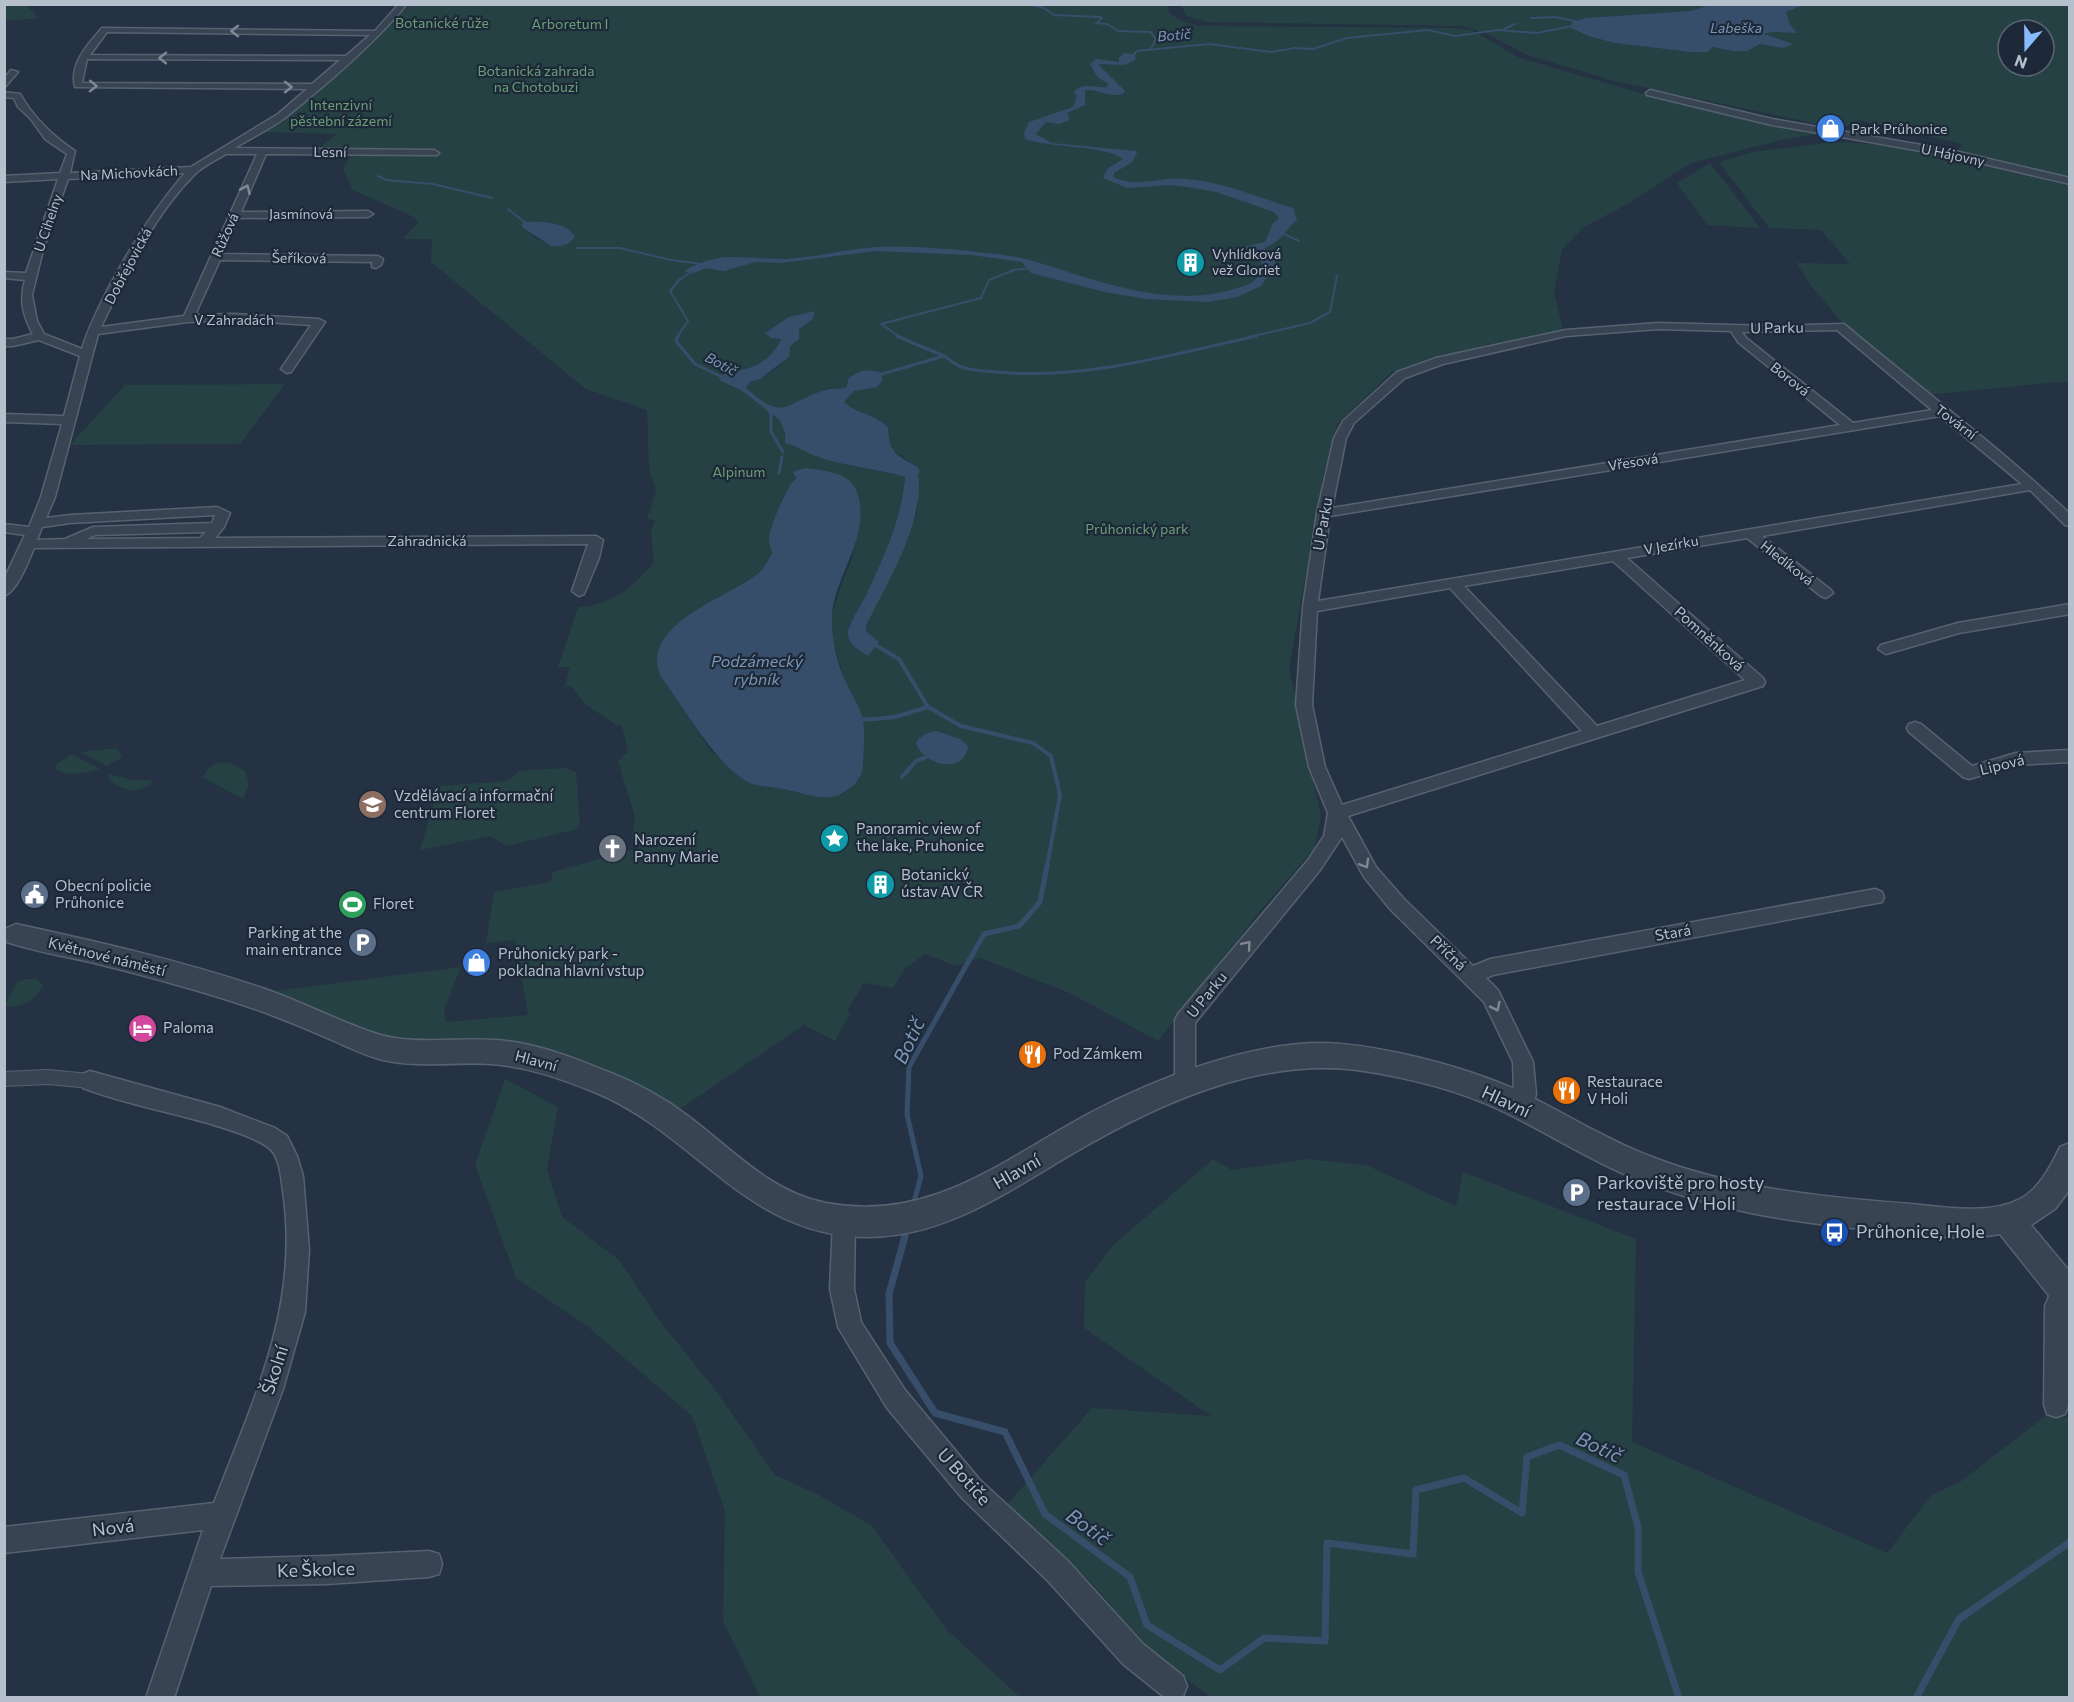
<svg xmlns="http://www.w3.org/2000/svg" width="2074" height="1702" viewBox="0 0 2074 1702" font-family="Commissioner,sans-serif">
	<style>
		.green { fill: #264144; fill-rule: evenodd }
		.water { fill: #374e6b }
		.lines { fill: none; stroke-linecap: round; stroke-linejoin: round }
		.stream-far4 { stroke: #374e6b; stroke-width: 2 }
		.stream-far3 { stroke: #374e6b; stroke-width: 3 }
		.stream-far2 { stroke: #374e6b; stroke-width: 4 }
		.stream-far1 { stroke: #374e6b; stroke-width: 5 }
		.stream { stroke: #374e6b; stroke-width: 7 }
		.pedestrian-casing { stroke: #576270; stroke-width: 2 }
		.minor-casing { stroke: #576270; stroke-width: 3 }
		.tertiary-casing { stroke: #576270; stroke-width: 3 }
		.pedestrian { fill: #394452; fill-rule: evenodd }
		.minor { fill: #394452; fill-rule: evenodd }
		.tertiary { fill: #394452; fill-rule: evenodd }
		.oneway { stroke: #7e8895 }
		.labels { text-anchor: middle; stroke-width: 4.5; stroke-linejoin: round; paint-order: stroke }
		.far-park-label { font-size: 14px; fill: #6b9f75; stroke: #1d2938 }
		.far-water-label { font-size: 14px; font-style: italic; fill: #7b96b6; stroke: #1d2938 }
		.far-poi-label { font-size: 14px; fill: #b6bfcc; stroke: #1d2938; text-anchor: start }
		.far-street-label { font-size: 14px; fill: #b6bfcc; stroke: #1d2938 }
		.street-label { font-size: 15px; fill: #b6bfcc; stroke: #1d2938 }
		.poi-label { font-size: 15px; fill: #b6bfcc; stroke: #1d2938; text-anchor: start }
		.water-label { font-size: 16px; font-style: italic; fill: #7b96b6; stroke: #1d2938 }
		.near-street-label { font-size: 18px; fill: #b6bfcc; stroke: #1d2938 }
		.near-poi-label { font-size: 18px; fill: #b6bfcc; stroke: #1d2938; text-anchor: start }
		.near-water-label { font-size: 20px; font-style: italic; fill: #7b96b6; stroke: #1d2938 }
	</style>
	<rect width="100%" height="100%" fill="#243243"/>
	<g class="green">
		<polygon points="5,4 26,5 39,18 5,21"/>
		<path d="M 1168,4 L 1169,12 C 1179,21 1187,23 1200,26 L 1453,28 L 1472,30 L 1520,58 L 1651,96 L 1710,111 L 1825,133 L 1781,140 L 1691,163 L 1629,203 L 1583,228 L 1562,249 L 1554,292 L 1563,329 L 1522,341 L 1432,357 L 1392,372 L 1337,424 L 1324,471 L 1289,669 L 1321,817 L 1314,849 L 1260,911 L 1158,1041 L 1070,993 L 980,958 L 956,966 L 925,954 L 905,969 L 893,988 L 864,983 L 847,1011 L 851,1012 L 835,1041 L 804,1025 L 680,1109 L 607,1073 L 563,1056 L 510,1041 L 435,1046 L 368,1035 L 274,991 L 461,967 L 444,1009 L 446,1022 L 528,1015 L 515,940 L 486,943 L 494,892 L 551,882 L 552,872 L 639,848 L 637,838 L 632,838 L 635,817 L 618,761 L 628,752 L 622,725 L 616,725 L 585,704 L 570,685 L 564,688 L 570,667 L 558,667 L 578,607 C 611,605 633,588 654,562 L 651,533 L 655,520 L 647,519 L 656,491 L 649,468 L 647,410 L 586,389 L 431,262 L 432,239 L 403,239 L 418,223 L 416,218 L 353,190 L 343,169 L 353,151 L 318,150 L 336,134 L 262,132 C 316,96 363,49 410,5 ZM 537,222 L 561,226 L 574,234 L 572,241 C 552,251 537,240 521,227 ZM 815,311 L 813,319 L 799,329 L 797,342 L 790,347 C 787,365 767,377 750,382 L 746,388 L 719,380 L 726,371 C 750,372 771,361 781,338 L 766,332 L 789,317 ZM 847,383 L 870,386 L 854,391 L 844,402 L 861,414 L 878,419 L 888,427 L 888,443 L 892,450 L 917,466 L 916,475 L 919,478 L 917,513 L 866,626 L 867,632 L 848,627 C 877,583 900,528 905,477 C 878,470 851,467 825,459 C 810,455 801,447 785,443 L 785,433 L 777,408 L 794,405 L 826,389 L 846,388 ZM 796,475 L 852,484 L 858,493 L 859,528 L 852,558 L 839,591 L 832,616 L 833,640 L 844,679 L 863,720 L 863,769 L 859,779 L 843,794 L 803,794 L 771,786 L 755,785 L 711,751 L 661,677 C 638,625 725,599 756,575 C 763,570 768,560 772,552 L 769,538 L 780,509 L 781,500 Z"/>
		<path d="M 1181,5 L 1714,5 L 1690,11 L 1586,18 L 1591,37 L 1601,40 L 1678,51 L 1716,47 L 1734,51 L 1760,44 L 1783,48 L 1790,43 L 1763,34 L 1771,32 L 1796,33 L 1790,24 L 1786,12 L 1804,5 L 2069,5 L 2069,179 L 1957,152 L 1962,144 L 1858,120 L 1841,129 L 1614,81 L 1527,55 L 1485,33 L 1463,26 L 1207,22 L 1186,16 ZM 2008,30 L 2044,30 L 2044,66 L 2008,66 Z"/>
		<path d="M 1834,142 C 1913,144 1993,168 2069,186 L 2069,381 L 1927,395 L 1844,325 L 1813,288 L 1796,263 L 1850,264 L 1821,230 L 1769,228 L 1719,162 L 1752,152 Z"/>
		<polygon points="1710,163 1760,228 1707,225 1677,183"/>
		<polygon points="285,384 240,444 70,445 125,385"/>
		<polygon points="115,748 122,754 121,758 107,766 80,752"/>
		<path d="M 72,754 L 100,769 C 86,772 67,779 55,768 L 57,764 Z"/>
		<polygon points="221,762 230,763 245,771 249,785 243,799 202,777 212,765"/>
		<polygon points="565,768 576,772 580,825 574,830 506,846 491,836 420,850 439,786 507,781 519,771"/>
		<path d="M 109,774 L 132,780 L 153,780 C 143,796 119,791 108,778 Z"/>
		<path d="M 27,979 L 37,979 L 43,985 C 35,1001 22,1009 5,1005 L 17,982 Z"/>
		<polygon points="505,1079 558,1107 547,1169 562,1217 619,1260 659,1320 716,1391 775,1475 819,1495 872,1526 946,1629 1020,1697 760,1697 723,1621 725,1511 692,1416 587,1326 516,1278 475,1165"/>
		<polygon points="1213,1159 1232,1170 1307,1159 1366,1165 1456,1206 1463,1172 1636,1239 1632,1442 1887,1553 1931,1495 1960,1482 2053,1410 2070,1420 2069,1697 1211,1697 1153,1654 1089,1580 1006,1506 1092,1408 1211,1416 1084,1328 1085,1282 1112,1246"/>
	</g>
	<g class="water">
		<polygon points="1714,4 1804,5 1786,12 1790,24 1797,33 1771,32 1764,34 1793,44 1783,48 1760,44 1747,51 1734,51 1712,47 1708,52 1690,52 1615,43 1591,37 1571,28 1572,22 1586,18 1690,11"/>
		<path d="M 1124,53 L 1134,54 L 1136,59 L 1125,65 L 1098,64 L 1125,91 L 1123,94 C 1109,98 1099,89 1085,90 L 1085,105 L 1067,113 L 1070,120 L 1059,124 L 1046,122 L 1036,134 L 1052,143 L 1136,151 L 1137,153 L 1132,162 L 1114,173 L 1113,177 C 1138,189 1160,176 1186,179 C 1222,182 1258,197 1293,208 L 1297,220 C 1283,232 1282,242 1264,248 L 1275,260 L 1275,266 L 1261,286 L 1237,297 L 1207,302 L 1146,299 L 1105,292 L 1031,273 L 1022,262 L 972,255 L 876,251 L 780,263 L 755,262 L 724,271 L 706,268 L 694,273 L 684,271 C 720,250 743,259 781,259 C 810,259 846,249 876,247 C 908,246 944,248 976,252 C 992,254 1010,255 1026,259 C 1092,278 1165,310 1234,289 C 1250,284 1259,282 1263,265 L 1252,251 L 1243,247 L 1265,242 L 1273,223 L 1279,218 L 1274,212 L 1216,192 L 1194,188 L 1171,185 L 1127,188 L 1103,178 L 1107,169 L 1123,159 C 1101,144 1055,149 1025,139 L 1024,133 L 1029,122 L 1073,107 L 1077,96 L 1074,92 C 1083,81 1096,89 1107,87 L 1108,83 L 1098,78 L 1090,64 L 1096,59 L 1119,62 L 1119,58 Z"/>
		<path d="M 524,222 C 541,221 564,221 575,236 C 571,245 560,247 551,246 L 523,228 L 521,225 Z"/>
		<path d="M 815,311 L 813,319 L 799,329 L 799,339 L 790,347 L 789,357 L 760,379 L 750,382 L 746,388 C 783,422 784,404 822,391 C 829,388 838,389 846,388 L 849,378 C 858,371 868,368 879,372 L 883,380 L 877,387 L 854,391 L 844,402 C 859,415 875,414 888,427 C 889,447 891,452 909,462 C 915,466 917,465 920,471 L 917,476 L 919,478 C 921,530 888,580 866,626 L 867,632 L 879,642 L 868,656 C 859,650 848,645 848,633 C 848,623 864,602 868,591 C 885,555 902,517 905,477 C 878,469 850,467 824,459 C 810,455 800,447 785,443 L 785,433 L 780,420 L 741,390 L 719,380 L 726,371 C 750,372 771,361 781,339 L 771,338 L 765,333 L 789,317 Z"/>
		<path d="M 805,468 C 824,471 852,471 858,495 C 870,541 833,576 832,618 C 832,639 836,661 845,680 C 850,693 859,704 862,717 C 866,729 863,755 863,767 C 862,780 848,792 836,796 C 821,800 802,793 787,790 C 777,787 766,787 756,785 C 723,777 682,705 661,677 C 638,625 725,599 756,575 C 763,570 768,560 772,553 C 771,548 769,543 769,538 C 769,529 788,483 796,478 L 793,472 Z"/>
		<path d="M 936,731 L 960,739 L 968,746 C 964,776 923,765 916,743 C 921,735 927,733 936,731 Z"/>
	</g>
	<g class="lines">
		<g class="stream-far4">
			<polyline points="1028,4 1044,8 1054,15 1100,17 1102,18 1096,23 1107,24 1118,31 1150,32 1156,39 1150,50"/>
			<polyline points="1531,18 1555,17 1575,21"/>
			<polyline points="1504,29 1515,24"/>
			<polyline points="1132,57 1137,51 1209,44 1271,52 1295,48 1313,49 1347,38 1428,30 1455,36 1498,30 1537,33 1577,25"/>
			<polyline points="378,176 386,180 433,184 492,198"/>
			<polyline points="508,209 527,224"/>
			<polyline points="1279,232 1299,241"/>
			<polyline points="577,248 620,248 671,260 702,264"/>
			<polyline points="677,337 688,321 670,291 679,280 694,270"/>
			<polyline points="900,337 881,324 981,298 989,280 1014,270 1033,268"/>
			<polyline points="1249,337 1310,323 1330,312 1337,276"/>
		</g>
		<g class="stream-far3">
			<polyline points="678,336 676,341 695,364 726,379"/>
			<path d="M 944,356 C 949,359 954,364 959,366 C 970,371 984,371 996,372 C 1084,380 1171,355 1256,336"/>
			<polyline points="875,376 944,356 897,336"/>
			<polyline points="768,409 771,413 771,432 783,452"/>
			<polyline points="779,473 782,457"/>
		</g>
		<g class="stream-far2">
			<polyline points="872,643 899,659 928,707 961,726 1033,743 1051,756 1060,795 1047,867"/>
			<polyline points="859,716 863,720 895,717 928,707"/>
			<polyline points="902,777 916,761 926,757"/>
		</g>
		<g class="stream-far1">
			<polyline points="913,1206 921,1176 907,1114 909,1067 984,934 1019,926 1040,902 1047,866"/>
			<polyline points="904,1238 907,1228"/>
		</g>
		<g class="stream">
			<polyline points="905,1236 889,1294 890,1343 935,1413 1005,1432 1045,1514 1130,1577 1147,1625 1220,1670 1264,1638 1325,1641 1327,1543 1413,1554 1416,1490 1464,1478 1522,1513 1527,1457 1559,1445 1624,1475 1638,1527 1638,1572 1679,1698"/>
			<polyline points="1916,1698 1959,1619 2070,1542"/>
		</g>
		<defs>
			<polygon id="pedestrian" points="48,1070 90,1074 96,1076 98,1081 96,1086 90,1088 48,1084 4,1086 4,1072"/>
			<g id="minor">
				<path d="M 399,4 L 407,4 C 373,45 327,84 286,117 C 270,129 251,138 235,148 L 434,150 L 439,153 L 437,155 L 266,154 L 241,212 L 368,211 L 373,214 L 368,217 L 238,218 L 222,254 L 378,256 L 383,259 L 381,265 L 376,268 L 372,267 L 372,262 L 220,260 L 195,315 L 233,314 L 319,319 L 325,322 L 291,372 L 287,373 L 281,369 L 311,325 L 233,320 L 188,322 L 98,334 L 55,497 L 46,518 L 70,515 L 217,507 L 230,513 L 224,527 L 215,538 L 596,536 L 603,540 L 599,558 L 584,594 L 579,596 L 572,591 L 588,544 L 34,548 C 29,560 17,592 4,596 L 4,579 L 25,535 L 4,532 L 4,524 L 29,527 L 41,497 L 62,424 L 4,422 L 4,414 L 64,416 L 80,356 L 39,340 L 13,346 L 4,346 L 4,339 L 13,339 L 33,334 C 23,316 19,300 25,280 L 4,278 L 4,272 L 26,273 L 58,179 L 4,182 L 4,176 L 60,173 L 67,154 L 45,139 L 30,118 L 18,107 L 14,98 L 4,97 L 4,92 L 20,94 C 33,117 54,137 75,151 L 70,173 L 191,167 L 278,114 L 307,89 L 75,87 C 69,64 88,44 102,28 L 375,31 ZM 107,32 L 370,35 L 346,56 L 90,55 ZM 87,59 L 340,60 L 312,84 L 82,83 ZM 226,154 L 257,154 L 184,316 L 101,327 C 127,273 152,217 195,174 C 203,166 216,160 226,154 ZM 185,173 C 154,209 130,247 108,289 C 98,309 88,328 82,349 L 44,334 L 37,321 L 32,295 L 43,250 L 68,179 ZM 215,515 L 212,523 L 93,527 L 65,539 L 37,540 L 42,527 L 70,523 ZM 206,532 L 200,538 L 87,539 L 95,535 Z"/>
				<polygon points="11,70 18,72 4,88 4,79"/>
				<polygon points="1650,90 1772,119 1950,150 2070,178 2070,184 1950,156 1772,125 1647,95 1646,93"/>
				<path d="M 1658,323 L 1769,326 L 1844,324 C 1919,387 1998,446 2070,514 L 2070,526 L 2065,525 L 2030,490 L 1762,536 L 1831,590 L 1833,593 L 1826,598 L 1821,596 L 1747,538 L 1627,558 L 1763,678 L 1765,682 L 1763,686 L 1348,816 L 1376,867 L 1404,899 L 1473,966 L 1490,959 L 1875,889 L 1882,892 L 1884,897 L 1882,902 L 1493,975 L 1486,978 L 1498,990 L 1533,1062 L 1536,1094 L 1530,1115 L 1522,1118 L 1514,1115 L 1511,1108 L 1514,1094 L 1513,1062 L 1484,1002 L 1390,909 L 1364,877 L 1342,837 L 1320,870 L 1195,1023 L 1195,1086 L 1192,1093 L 1185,1096 L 1178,1093 L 1175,1086 L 1175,1020 L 1178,1014 L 1308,860 L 1324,836 L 1328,813 L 1309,767 L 1296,705 L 1303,607 L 1317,513 L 1334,438 L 1343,421 L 1397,372 L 1436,358 L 1566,330 ZM 1658,329 L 1731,331 L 1738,342 L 1840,425 L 1332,508 L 1346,438 L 1354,423 L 1405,378 L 1443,364 L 1566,336 ZM 1837,330 L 1932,410 L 1853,423 L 1746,338 L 1742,332 ZM 1940,416 L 2022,484 L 1318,601 L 1330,516 ZM 1613,561 L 1745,680 L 1597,726 L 1464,586 ZM 1450,588 L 1582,731 L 1342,805 L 1325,767 L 1312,705 L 1317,611 Z"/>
				<polygon points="2070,604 2070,614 1959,633 1886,654 1878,649 1881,645 1958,623"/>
				<polygon points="1915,722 1921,724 1972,766 2016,753 2070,750 2070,762 2016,765 1969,779 1963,777 1909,732 1907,728 1909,724"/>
				<path d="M 90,1071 L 220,1107 L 275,1128 L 287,1136 L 297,1156 L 303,1176 L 309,1250 L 305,1312 L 283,1389 L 220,1559 L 327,1556 L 429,1551 L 439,1554 L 442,1564 L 439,1574 L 429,1577 L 327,1584 L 211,1586 L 174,1698 L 146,1698 L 203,1530 L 4,1553 L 4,1527 L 214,1503 C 254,1397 300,1307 283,1191 C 281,1177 280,1157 269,1148 C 254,1137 233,1131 214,1125 C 171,1112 125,1104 83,1088 L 80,1081 L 83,1074 Z"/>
				<polygon points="844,1210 852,1213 855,1221 854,1289 861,1322 905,1390 980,1480 1068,1561 1143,1644 1183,1676 1187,1686 1183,1696 1163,1696 1123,1664 1048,1581 962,1498 887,1408 838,1327 830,1289 833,1221 836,1213"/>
				<polygon points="2063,1278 2070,1281 2068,1405 2065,1414 2056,1417 2047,1414 2044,1405 2045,1306 2055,1282"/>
			</g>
			<path id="tertiary" d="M 16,924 C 99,942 182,961 262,988 C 300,1001 336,1020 374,1033 C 413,1046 455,1037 495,1040 C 535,1042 574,1058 611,1073 C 639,1084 664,1098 688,1116 C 731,1148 771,1193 826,1203 C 931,1223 1004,1159 1090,1113 C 1155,1079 1247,1043 1321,1043 C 1350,1043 1380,1049 1408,1055 C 1447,1064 1487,1076 1523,1093 C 1566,1114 1607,1140 1652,1157 C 1734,1189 1824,1197 1911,1204 C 1944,1207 1990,1215 2020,1199 C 2039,1189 2051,1166 2060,1147 L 2070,1143 L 2070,1189 L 2055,1209 L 2031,1225 L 2070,1272 L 2070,1313 L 2059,1308 L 2000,1234 C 1961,1241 1922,1235 1883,1231 C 1794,1223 1706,1210 1624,1174 C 1581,1155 1542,1130 1500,1110 C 1456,1089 1405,1077 1357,1070 C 1262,1058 1164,1101 1084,1147 C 1017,1185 951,1236 870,1237 C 746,1238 697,1133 592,1091 C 559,1078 525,1066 490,1064 C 454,1062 418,1068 383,1060 C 366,1056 350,1048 334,1041 C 301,1026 268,1013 234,1002 C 187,987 139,974 90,962 C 63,956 34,951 7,942 L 4,933 L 7,928 Z"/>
		</defs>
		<use href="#pedestrian" class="pedestrian-casing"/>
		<use href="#minor" class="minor-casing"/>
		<use href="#tertiary" class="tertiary-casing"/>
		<use href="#pedestrian" class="pedestrian"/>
		<use href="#minor" class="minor"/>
		<use href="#tertiary" class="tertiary"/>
	</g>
	<defs><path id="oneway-chevron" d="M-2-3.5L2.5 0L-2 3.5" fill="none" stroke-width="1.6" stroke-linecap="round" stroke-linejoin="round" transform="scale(1.5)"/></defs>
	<g class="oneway">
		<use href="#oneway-chevron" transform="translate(235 31) rotate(-180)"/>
		<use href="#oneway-chevron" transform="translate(163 58) rotate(-180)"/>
		<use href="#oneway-chevron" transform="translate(93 86) rotate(1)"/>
		<use href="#oneway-chevron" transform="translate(288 87)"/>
		<use href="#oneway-chevron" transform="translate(246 189) rotate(-66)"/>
		<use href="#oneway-chevron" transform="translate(1365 864) rotate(60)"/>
		<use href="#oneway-chevron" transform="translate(1247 945) rotate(-50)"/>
		<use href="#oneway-chevron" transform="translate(1496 1007) rotate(64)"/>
	</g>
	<defs>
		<symbol id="shop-disc" viewBox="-11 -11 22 22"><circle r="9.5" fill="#3f7fe0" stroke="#1d2938"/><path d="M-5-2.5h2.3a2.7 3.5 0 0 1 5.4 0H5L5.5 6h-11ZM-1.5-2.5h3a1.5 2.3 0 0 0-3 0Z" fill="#fff"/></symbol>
		<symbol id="building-disc" viewBox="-11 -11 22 22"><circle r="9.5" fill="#0f9aa8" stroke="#1d2938"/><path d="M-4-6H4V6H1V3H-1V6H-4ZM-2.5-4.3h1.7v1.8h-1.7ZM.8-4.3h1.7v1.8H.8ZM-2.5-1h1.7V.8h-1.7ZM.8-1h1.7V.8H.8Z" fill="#fff"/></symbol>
		<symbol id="school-disc" viewBox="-11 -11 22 22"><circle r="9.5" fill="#8d6e63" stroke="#1d2938"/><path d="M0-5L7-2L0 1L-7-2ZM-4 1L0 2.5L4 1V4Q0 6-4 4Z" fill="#fff"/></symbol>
		<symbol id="sight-disc" viewBox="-11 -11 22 22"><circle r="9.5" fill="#0f9aa8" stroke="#1d2938"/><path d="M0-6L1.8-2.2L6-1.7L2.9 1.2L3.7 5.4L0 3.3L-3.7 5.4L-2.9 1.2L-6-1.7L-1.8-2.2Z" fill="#fff"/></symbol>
		<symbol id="church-disc" viewBox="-11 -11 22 22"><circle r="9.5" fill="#6b7280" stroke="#1d2938"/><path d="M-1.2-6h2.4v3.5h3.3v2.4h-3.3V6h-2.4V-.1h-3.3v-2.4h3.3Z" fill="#fff"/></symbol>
		<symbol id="civic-disc" viewBox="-11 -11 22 22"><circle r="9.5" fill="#5c6f8a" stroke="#1d2938"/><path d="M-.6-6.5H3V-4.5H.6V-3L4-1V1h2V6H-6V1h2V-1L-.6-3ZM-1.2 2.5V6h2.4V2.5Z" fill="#fff"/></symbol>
		<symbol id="stadium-disc" viewBox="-11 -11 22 22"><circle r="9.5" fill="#2e9e5b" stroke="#1d2938"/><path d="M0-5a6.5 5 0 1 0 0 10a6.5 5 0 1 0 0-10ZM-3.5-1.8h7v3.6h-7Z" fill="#fff"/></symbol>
		<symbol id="parking-disc" viewBox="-11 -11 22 22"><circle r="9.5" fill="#5c6f8a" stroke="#1d2938"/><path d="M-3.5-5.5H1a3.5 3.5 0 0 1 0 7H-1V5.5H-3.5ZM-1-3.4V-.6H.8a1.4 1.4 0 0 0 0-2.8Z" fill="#fff"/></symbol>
		<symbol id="hotel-disc" viewBox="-11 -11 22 22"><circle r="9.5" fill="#d1479c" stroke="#1d2938"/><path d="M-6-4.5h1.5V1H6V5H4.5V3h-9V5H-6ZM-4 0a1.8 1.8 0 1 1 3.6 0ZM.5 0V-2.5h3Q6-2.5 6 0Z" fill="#fff"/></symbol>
		<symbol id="restaurant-disc" viewBox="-11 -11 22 22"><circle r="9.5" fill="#e8710a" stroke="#1d2938"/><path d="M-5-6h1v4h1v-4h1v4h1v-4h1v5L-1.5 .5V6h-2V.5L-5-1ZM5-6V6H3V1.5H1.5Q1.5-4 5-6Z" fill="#fff"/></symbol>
		<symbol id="bus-disc" viewBox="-11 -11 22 22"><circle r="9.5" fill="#1a4fb4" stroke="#1d2938"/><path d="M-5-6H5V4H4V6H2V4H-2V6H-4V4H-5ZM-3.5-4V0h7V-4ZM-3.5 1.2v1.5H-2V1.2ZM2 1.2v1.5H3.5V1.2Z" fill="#fff"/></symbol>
	</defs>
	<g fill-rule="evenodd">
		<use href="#shop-disc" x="1814" y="112" width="33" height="33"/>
		<use href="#building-disc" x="1174" y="246" width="33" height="33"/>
		<use href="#school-disc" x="356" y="788" width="33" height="33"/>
		<use href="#sight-disc" x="818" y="822" width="33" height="33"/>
		<use href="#church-disc" x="596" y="832" width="33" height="33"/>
		<use href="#building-disc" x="864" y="868" width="33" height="33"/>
		<use href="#civic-disc" x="18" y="878" width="33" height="33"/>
		<use href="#stadium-disc" x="336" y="888" width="33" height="33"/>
		<use href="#parking-disc" x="346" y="926" width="33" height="33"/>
		<use href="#shop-disc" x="460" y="946" width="33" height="33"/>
		<use href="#hotel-disc" x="126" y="1012" width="33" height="33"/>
		<use href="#restaurant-disc" x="1016" y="1038" width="33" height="33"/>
		<use href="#restaurant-disc" x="1550" y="1074" width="33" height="33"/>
		<use href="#parking-disc" x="1560" y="1176" width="33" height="33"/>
		<use href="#bus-disc" x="1818" y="1216" width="33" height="33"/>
	</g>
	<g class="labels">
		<g class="far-park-label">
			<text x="442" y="28">Botanické růže</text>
			<text x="570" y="29">Arboretum I</text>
			<text x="536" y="76">Botanická zahrada<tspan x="536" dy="16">na Chotobuzi</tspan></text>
			<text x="341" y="110">Intenzivní<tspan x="341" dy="16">pěstební zázemí</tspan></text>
			<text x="739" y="477">Alpinum</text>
			<text x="1137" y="534">Průhonický park</text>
		</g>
		<g class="far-water-label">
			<text x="1736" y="33">Labeška</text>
			<text transform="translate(1174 35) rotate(-5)" y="5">Botič</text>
			<text transform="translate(721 364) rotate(28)" y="5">Botič</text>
		</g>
		<g class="far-poi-label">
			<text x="1851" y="134">Park Průhonice</text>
			<text x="1212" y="259">Vyhlídková<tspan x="1212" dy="16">vež Gloriet</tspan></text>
		</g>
		<g class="far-street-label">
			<text transform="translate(330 152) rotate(1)" y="5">Lesní</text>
			<text transform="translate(1953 155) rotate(12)" y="5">U Hájovny</text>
			<text transform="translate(129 173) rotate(-3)" y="5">Na Michovkách</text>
			<text x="301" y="219">Jasmínová</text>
			<text transform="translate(48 223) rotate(-71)" y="5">U Cihelny</text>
			<text transform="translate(225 235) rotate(-66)" y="5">Růžová</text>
			<text transform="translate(299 258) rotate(1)" y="5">Šeříková</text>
			<text transform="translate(128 266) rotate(-62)" y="5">Dobřejovická</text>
			<text x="234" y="325">V Zahradách</text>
			<text transform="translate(1790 379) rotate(38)" y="5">Borová</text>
			<text transform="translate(1956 422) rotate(37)" y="5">Tovární</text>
			<text transform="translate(1633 462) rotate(-9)" y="5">Vřesová</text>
			<text x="427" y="546">Zahradnická</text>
			<text transform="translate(1671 545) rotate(-10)" y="5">V Jezírku</text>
			<text transform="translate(1787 563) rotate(38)" y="5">Hledíková</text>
		</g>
		<g class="street-label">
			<text transform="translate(1777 328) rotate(-1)" y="5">U Parku</text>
			<text transform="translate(1323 524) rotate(-80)" y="5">U Parku</text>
			<text transform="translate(1709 639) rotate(42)" y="5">Pomněnková</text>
			<text transform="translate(2002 765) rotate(-14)" y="5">Lipová</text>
			<text transform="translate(1673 933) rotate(-10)" y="5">Stará</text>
			<text transform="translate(1448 953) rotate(44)" y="5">Příčná</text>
			<text transform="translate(107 957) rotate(14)" y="5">Květnové náměstí</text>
			<text transform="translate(1207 995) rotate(-51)" y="5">U Parku</text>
			<text transform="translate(536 1061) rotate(15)" y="5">Hlavní</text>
		</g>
		<g class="poi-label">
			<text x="394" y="801">Vzdělávací a informační<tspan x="394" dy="17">centrum Floret</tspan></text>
			<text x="856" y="834">Panoramic view of<tspan x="856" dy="17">the lake, Pruhonice</tspan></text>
			<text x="634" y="845">Narození<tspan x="634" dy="17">Panny Marie</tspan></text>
			<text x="901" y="880">Botanický<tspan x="901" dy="17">ústav AV ČR</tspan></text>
			<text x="55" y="891">Obecní policie<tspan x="55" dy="17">Průhonice</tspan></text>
			<text x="373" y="909">Floret</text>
			<text x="342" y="938" text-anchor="end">Parking at the<tspan x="342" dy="17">main entrance</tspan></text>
			<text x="498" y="959">Průhonický park -<tspan x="498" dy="17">pokladna hlavní vstup</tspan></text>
			<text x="163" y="1033">Paloma</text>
			<text x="1053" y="1059">Pod Zámkem</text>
			<text x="1587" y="1087">Restaurace<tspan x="1587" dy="17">V Holi</tspan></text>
		</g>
		<g class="water-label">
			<text x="757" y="667">Podzámecký<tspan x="757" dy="18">rybník</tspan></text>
		</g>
		<g class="near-street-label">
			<text transform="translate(1506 1102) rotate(25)" y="6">Hlavní</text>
			<text transform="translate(1017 1172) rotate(-30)" y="6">Hlavní</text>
			<text transform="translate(275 1370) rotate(-72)" y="6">Školní</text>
			<text transform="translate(964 1477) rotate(48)" y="6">U Botiče</text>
			<text transform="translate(113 1528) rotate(-7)" y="6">Nová</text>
			<text transform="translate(316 1570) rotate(-2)" y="6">Ke Školce</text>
		</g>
		<g class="near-poi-label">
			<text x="1597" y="1189">Parkoviště pro hosty<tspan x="1597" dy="21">restaurace V Holi</tspan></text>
			<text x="1856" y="1238">Průhonice, Hole</text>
		</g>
		<g class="near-water-label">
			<text transform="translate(909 1041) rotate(-65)" y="7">Botič</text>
			<text transform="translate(1599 1447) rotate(25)" y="7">Botič</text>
			<text transform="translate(1088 1527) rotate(36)" y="7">Botič</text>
		</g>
	</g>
	<rect width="2074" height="1702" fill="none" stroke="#b6bfcc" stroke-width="12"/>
	<g transform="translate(2026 48) rotate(200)"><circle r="28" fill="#1d2938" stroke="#5a6573" stroke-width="1.5"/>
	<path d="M0-4.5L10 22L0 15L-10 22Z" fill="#88baff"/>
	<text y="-9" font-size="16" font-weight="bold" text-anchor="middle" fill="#b6bfcc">N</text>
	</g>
</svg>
